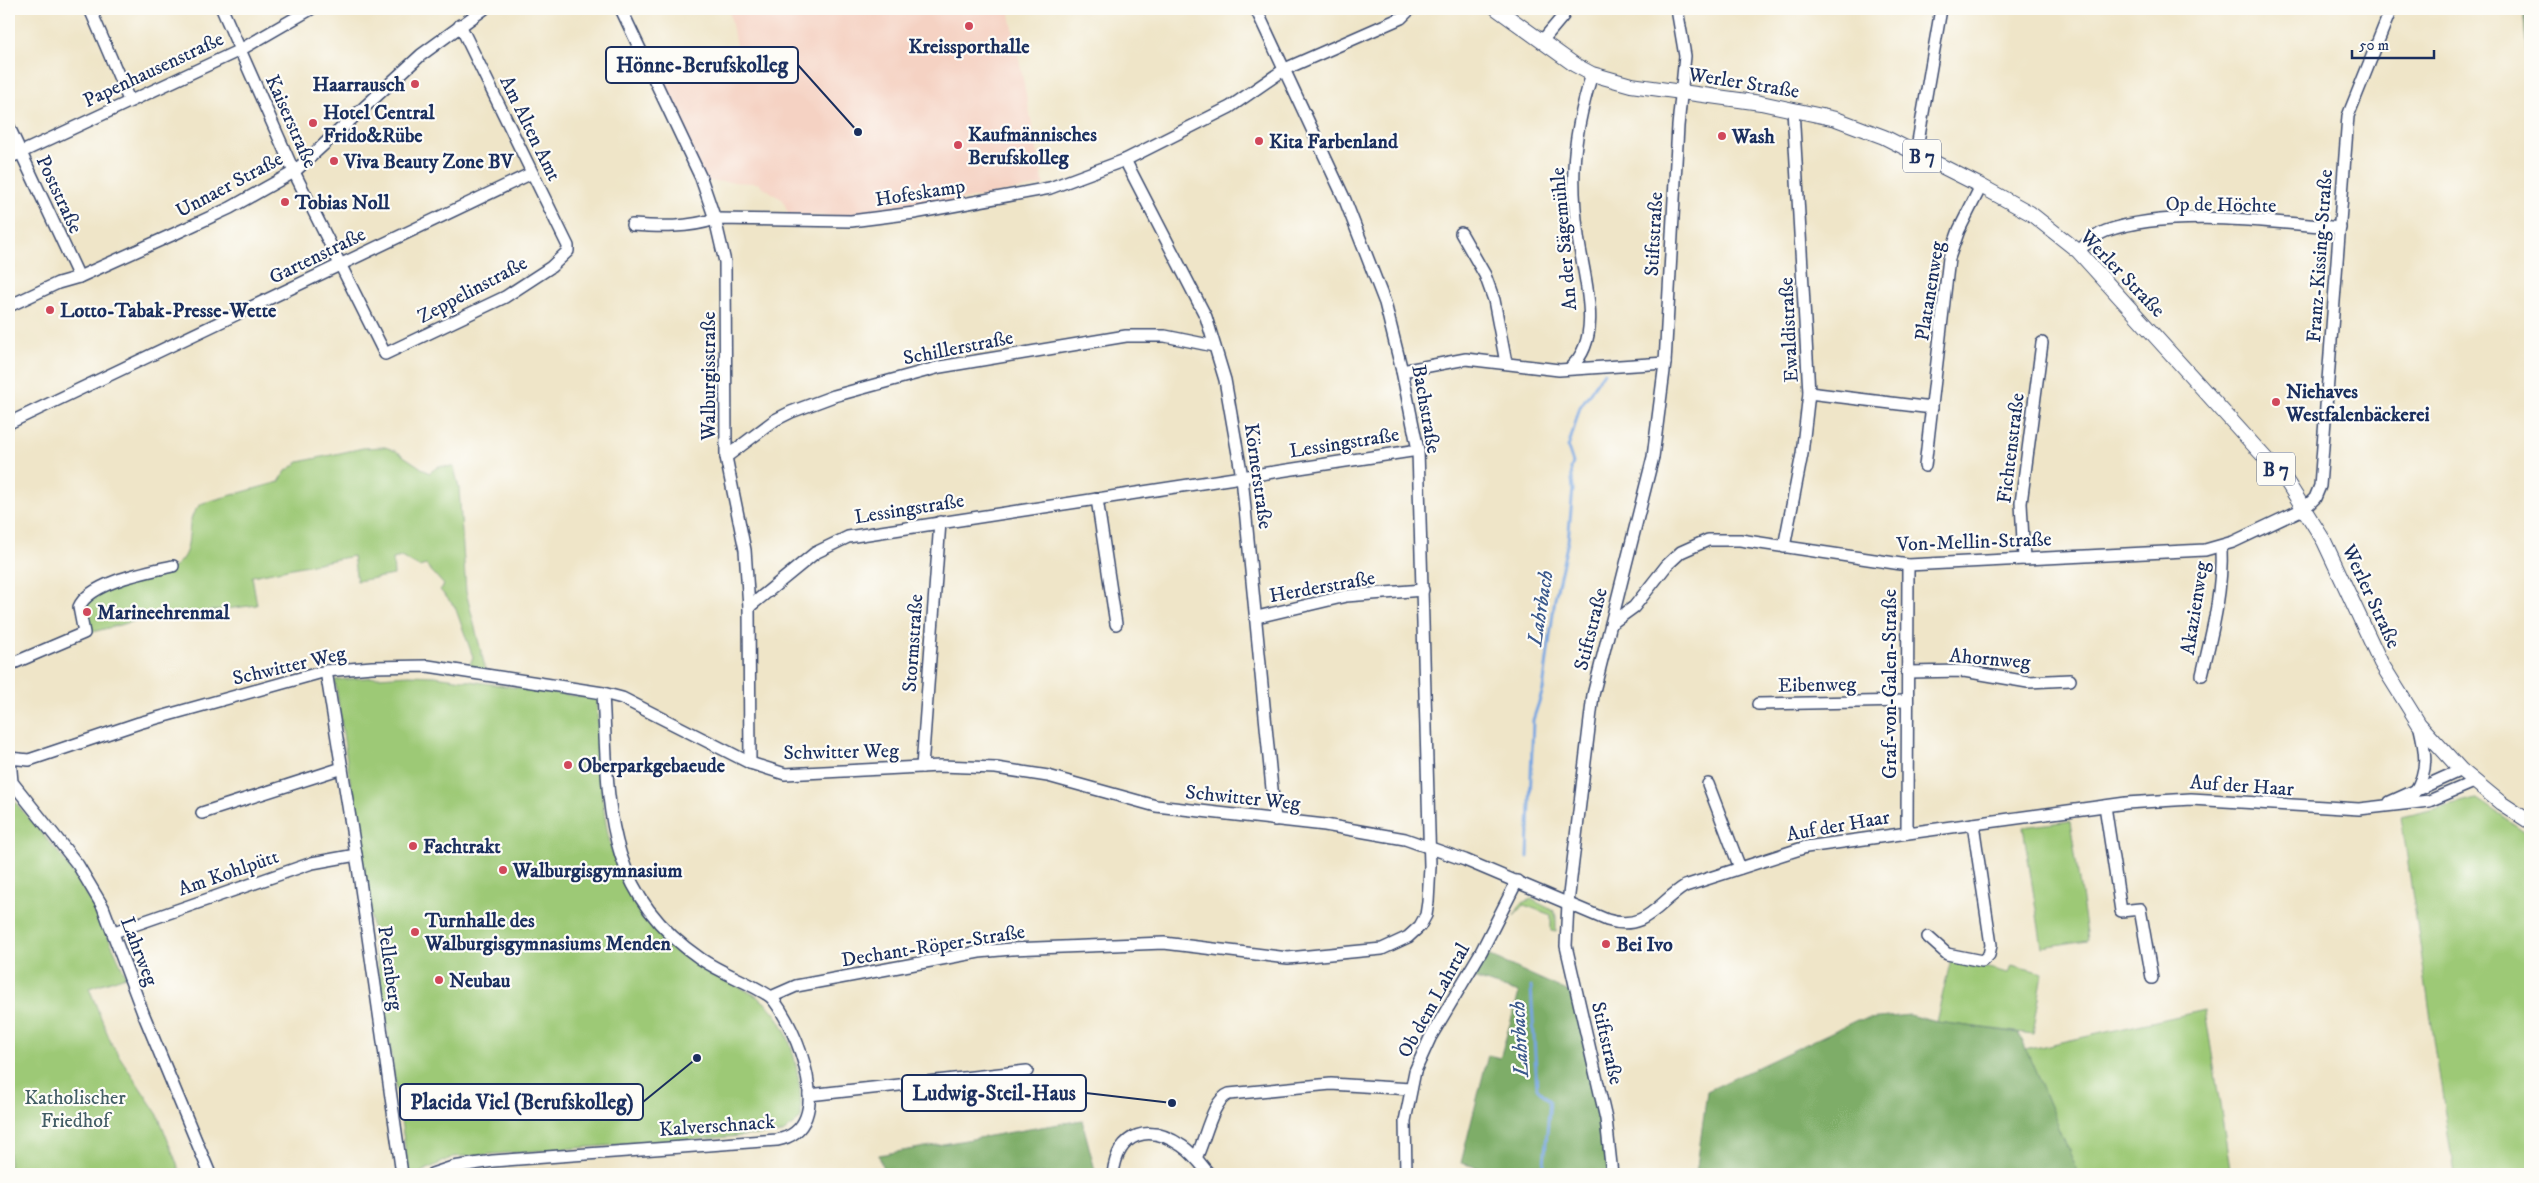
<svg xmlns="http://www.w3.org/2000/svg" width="2539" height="1183" viewBox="0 0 2539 1183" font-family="'IM FELL DW Pica',serif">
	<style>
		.built { fill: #f5d2c3 }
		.green { fill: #9dc976; stroke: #5c7c6a }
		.forest { fill: #7ead67; stroke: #4c6e62 }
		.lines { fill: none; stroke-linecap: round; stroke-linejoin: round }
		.stream { stroke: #77a6e1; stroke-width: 3 }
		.minor-casing { stroke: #3b4a6e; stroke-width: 14 }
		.major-casing { stroke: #3b4a6e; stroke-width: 16 }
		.minor { stroke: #fff; stroke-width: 11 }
		.major { stroke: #fff; stroke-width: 14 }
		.poi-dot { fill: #d1495b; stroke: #fdfcf7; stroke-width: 2 }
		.labels { text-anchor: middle; stroke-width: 4.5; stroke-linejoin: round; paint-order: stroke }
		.shield { fill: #fdfcf7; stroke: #5f6c8c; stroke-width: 1 }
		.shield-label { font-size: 19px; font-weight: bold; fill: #1b2f5e }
		.poi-label { font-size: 20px; font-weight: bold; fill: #1b2f5e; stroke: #fdfcf7; text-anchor: start }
		.street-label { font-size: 20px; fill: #1b2f5e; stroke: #fdfcf7 }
		.park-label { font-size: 20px; fill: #425d65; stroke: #fdfcf7 }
		.water-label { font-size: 21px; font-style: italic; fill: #3b598c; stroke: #fdfcf7 }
		.leader { fill: none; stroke: #1b2f5e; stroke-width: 2 }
		.callout-dot { fill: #1b2f5e; stroke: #fdfcf7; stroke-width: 2 }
		.callout { fill: #fdfcf7; stroke: #1b2f5e; stroke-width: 2 }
		.callout-label { font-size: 21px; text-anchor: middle; font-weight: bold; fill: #1b2f5e }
	</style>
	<rect width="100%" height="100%" fill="#fdfcf7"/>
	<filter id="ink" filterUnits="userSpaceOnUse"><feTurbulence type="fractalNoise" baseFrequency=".02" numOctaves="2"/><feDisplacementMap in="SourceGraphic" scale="10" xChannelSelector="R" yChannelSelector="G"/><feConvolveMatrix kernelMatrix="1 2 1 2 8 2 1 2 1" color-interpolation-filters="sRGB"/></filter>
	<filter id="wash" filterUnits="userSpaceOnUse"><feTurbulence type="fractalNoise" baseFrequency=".0096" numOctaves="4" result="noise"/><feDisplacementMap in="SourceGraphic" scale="20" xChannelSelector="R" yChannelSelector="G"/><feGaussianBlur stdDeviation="1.12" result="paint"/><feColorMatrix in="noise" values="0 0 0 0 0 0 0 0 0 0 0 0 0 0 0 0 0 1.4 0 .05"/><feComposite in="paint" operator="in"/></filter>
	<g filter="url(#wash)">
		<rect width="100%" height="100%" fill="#efe5c8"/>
		<polygon class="built" points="729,9 1009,9 1044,185 913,209 849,216 789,216 783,200 757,183 706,181 659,82 736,46"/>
		<g class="green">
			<path d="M 385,447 L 396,451 L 429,473 L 439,466 L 454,467 L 459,488 L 466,592 L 486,671 L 468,669 L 473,657 L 455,607 L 440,590 L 444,585 L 426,565 L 419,567 L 401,557 L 393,559 L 394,575 L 357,581 L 353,556 L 252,576 L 257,605 L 135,621 L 85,634 L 84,600 L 91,594 L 173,568 C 176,565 180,562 182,559 C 195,542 182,516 203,503 L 279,482 L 286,471 L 299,462 L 363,448 Z"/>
			<path d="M 408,675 L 435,676 L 597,699 C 600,766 598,856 640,912 C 656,934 686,960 711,974 C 731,985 757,991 772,1010 C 794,1035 802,1086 801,1118 L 783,1133 L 453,1157 L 417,1174 L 409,1174 L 335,680 Z"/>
			<polygon points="9,795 61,856 82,886 96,910 126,976 89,988 112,1045 158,1115 181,1174 9,1174"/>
			<polygon points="2477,799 2530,835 2530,906 2525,999 2530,1026 2530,1174 2454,1174 2401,817"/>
			<polygon points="2070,821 2088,940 2042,947 2023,827"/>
			<polygon points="1531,899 1554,911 1556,916 1556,932 1551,931 1551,915 1524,905 1514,916 1521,904"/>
			<polygon points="1951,959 2009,973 2012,965 2043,973 2033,1034 1936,1022"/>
			<polygon points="2205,1010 2231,1174 2076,1174 2076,1168 2026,1050"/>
		</g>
		<g class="forest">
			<polygon points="2525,9 2530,9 2530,107 2524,18"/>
			<polygon points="1481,952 1578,996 1612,1174 1483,1174 1483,1169 1461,1163 1488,1055 1500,1058 1519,993 1467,976"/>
			<polygon points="1910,1015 1937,1022 2019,1033 2076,1168 2076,1174 1696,1174 1707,1091 1857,1020"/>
			<polygon points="1082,1120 1096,1174 884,1174 879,1155"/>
		</g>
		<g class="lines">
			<g class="stream">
				<polyline points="1528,857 1533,720 1543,690 1555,598 1568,541 1573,489 1571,468 1573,463 1568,448 1580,407 1604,372"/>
				<polyline points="1531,987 1537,1088 1550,1101 1543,1174"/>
			</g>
		</g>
	</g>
	<g filter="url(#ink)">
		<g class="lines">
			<defs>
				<g id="minor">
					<polyline points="90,9 129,100"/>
					<polyline points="222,9 294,172 385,354 505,297 551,267 568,251 568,246 460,25"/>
					<polyline points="621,9 701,178 715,219 725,262 726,457 745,550 749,607 750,763"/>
					<polyline points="1542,41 1563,16 1565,9"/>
					<polyline points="9,127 79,277"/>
					<polyline points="1916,153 1941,9"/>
					<polyline points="9,158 240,50 311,9"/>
					<polyline points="1125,160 1206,317 1225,380 1242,477 1275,820"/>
					<path d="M 632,225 C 660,227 688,228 715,219 L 851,221 L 914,213 L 1050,188 L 1125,160 L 1230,107 L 1285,69 L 1401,18 L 1410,9"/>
					<polyline points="1461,233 1485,275 1494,300 1506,363"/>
					<path d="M 2078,251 C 2087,244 2095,235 2106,231 C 2172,208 2271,222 2340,228"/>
					<polyline points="9,306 58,283 79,277 174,234 230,208 294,172 421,55 484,9"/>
					<path d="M 1571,367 C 1605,336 1583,276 1578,236 C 1575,214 1573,190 1574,168 C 1575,137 1583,103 1592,74"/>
					<polyline points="1402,371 1466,359 1559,370 1665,363"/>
					<polyline points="1809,393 1932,408"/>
					<polyline points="9,423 532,173"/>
					<polyline points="726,457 775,420 791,412 834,396 940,367 1126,336 1165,336 1214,346"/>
					<polyline points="1925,466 1949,258 1959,230 1981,186"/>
					<polyline points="1097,499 1116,624"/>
					<polyline points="1784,547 1802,454 1809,393 1793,109"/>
					<polyline points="2024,559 2021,503 2042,343"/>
					<polyline points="749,607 815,553 848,537 1418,450"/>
					<polyline points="1257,617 1346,596 1423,590"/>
					<polyline points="1612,623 1634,607 1667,565 1681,552 1708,540 1740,540 1908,565 2205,550 2233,542 2305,508 2315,498 2320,486 2348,116 2391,9"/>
					<path d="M 9,665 L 84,633 L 79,607 C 90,582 147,572 173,566"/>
					<polyline points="326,671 358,867 402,1174"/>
					<polyline points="1908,672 1964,671 2028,682 2070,680"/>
					<path d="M 2202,675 C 2212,633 2223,591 2221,547"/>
					<path d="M 603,693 C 609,802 601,890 701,959 C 723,974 749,982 771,997 L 796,986 L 979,952 L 1011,949 L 1164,943 L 1288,958 L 1382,949 L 1408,937 L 1420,926 L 1426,915 L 1428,902 L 1430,866 L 1418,450 L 1402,371 L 1385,303 L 1345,200 L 1256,9"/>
					<polyline points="1758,704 1906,701"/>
					<path d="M 9,758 L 29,760 L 139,723 L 326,671 L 372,667 L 428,666 L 603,693 L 622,698 L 750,763 L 785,774 L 940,766 L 996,768 L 1048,776 L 1156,806 L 1325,825 L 1405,839 L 1465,860 L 1607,920 C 1646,932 1657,903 1685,886 L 1806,847 L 2126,803 L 2191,799 L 2359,809 L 2429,801 L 2474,782"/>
					<polyline points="10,759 12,782 78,865 103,907 143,1013 210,1174"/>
					<polyline points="922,767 940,522"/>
					<polyline points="1708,784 1740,868"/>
					<path d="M 2414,793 C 2430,770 2425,749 2419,724"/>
					<polyline points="2390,802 2461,770"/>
					<polyline points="2105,806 2121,911 2140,909 2152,978"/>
					<polyline points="202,813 342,768"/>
					<polyline points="1907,833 1908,565"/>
					<polyline points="114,932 312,863 356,855"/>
					<polyline points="1928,937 1947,954 1982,961 1989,955 1991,945 1973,824"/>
					<polyline points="809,1095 1027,1071"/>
					<path d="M 1196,1158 C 1205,1141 1212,1100 1229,1094 L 1331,1084 L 1411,1089"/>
					<path d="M 432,1174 L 453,1167 L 493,1161 L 777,1140 C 839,1129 797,1027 771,997"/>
					<path d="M 1113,1174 C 1118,1132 1149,1123 1182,1146 C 1193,1153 1201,1164 1209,1174"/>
					<polyline points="1406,1174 1405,1121 1415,1071 1430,1038 1481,952 1517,881"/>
					<polyline points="1612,1174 1606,1119 1566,946 1568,903 1593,695 1653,457 1665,363 1678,126 1685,56 1677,9"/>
				</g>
				<polyline id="major" points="1497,9 1575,65 1592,74 1631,85 1761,103 1836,119 1884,137 1981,186 2030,213 2078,251 2287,482 2324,541 2381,663 2419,724 2461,770 2501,803 2530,822"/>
			</defs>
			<use href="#minor" class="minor-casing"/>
			<use href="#major" class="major-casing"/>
			<use href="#minor" class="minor"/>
			<use href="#major" class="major"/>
		</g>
	</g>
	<g class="poi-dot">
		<circle cx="969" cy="26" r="5"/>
		<circle cx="415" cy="84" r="5"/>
		<circle cx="313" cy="123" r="5"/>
		<circle cx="1722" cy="136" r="5"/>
		<circle cx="1259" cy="141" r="5"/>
		<circle cx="958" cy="145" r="5"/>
		<circle cx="334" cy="161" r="5"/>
		<circle cx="285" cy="202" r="5"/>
		<circle cx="50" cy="310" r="5"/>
		<circle cx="2276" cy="402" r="5"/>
		<circle cx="87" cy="612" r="5"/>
		<circle cx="568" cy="765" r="5"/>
		<circle cx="413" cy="846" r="5"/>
		<circle cx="503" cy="870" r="5"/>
		<circle cx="415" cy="932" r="5"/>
		<circle cx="1606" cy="944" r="5"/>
		<circle cx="439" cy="980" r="5"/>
	</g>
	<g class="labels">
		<g class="shield">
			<rect x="1903" y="139.5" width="38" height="33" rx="4"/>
			<rect x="2257" y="452.5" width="38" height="33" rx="4"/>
		</g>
		<g class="shield-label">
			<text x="1922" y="163">B 7</text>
			<text x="2276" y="476">B 7</text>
		</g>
		<g class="poi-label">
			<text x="969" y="53" text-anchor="middle">Kreissporthalle</text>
			<text x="405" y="91" text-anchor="end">Haarrausch</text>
			<text x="323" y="119">Hotel Central<tspan x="323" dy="23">Frido&amp;Rübe</tspan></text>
			<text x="968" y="141">Kaufmännisches<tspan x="968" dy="23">Berufskolleg</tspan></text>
			<text x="1732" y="143">Wash</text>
			<text x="1269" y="148">Kita Farbenland</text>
			<text x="344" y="168">Viva Beauty Zone BV</text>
			<text x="295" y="209">Tobias Noll</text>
			<text x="60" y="317">Lotto-Tabak-Presse-Wette</text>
			<text x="2286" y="398">Niehaves<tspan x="2286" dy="23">Westfalenbäckerei</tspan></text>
			<text x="97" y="619">Marineehrenmal</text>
			<text x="578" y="772">Oberparkgebaeude</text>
			<text x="423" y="853">Fachtrakt</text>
			<text x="513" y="877">Walburgisgymnasium</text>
			<text x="425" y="927">Turnhalle des<tspan x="425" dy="23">Walburgisgymnasiums Menden</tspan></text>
			<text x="1616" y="951">Bei Ivo</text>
			<text x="449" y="987">Neubau</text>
		</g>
		<g class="street-label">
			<text transform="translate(153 69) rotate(-25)" y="7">Papenhausenstraße</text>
			<text transform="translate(1744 82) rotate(9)" y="7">Werler Straße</text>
			<text transform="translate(292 121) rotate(66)" y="7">Kaiserstraße</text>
			<text transform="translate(531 128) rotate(64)" y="7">Am Alten Amt</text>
			<text transform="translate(229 184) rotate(-28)" y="7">Unnaer Straße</text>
			<text transform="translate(920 192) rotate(-9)" y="7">Hofeskamp</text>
			<text transform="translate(60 194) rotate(65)" y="7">Poststraße</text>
			<text transform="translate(2221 204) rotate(1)" y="7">Op de Höchte</text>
			<text transform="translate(1653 234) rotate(-87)" y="7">Stiftstraße</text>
			<text transform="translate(1563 239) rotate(-95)" y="7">An der Sägemühle</text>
			<text transform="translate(317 255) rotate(-26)" y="7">Gartenstraße</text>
			<text transform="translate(2319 256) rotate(-86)" y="7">Franz-Kissing-Straße</text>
			<text transform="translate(2123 273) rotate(46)" y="7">Werler Straße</text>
			<text transform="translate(472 289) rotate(-28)" y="7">Zeppelinstraße</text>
			<text transform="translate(1929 291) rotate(-81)" y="7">Platanenweg</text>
			<text transform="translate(1788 330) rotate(-93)" y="7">Ewaldistraße</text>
			<text transform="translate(958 347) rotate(-11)" y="7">Schillerstraße</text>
			<text transform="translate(708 376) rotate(-90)" y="7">Walburgisstraße</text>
			<text transform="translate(1427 409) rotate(80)" y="7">Bachstraße</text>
			<text transform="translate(1344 442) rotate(-9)" y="7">Lessingstraße</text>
			<text transform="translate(2010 448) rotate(-83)" y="7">Fichtenstraße</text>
			<text transform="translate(1259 476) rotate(82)" y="7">Körnerstraße</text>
			<text transform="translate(909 508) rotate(-9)" y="7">Lessingstraße</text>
			<text transform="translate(1974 541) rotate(-2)" y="7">Von-Mellin-Straße</text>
			<text transform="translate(1322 586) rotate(-10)" y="7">Herderstraße</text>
			<text transform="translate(2372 596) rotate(65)" y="7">Werler Straße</text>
			<text transform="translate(2194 608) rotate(-81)" y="7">Akazienweg</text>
			<text transform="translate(1590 629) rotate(-76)" y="7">Stiftstraße</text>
			<text transform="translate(912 643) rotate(-86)" y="7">Stormstraße</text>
			<text transform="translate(1990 658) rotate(5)" y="7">Ahornweg</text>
			<text transform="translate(289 665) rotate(-13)" y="7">Schwitter Weg</text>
			<text transform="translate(1817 684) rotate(-1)" y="7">Eibenweg</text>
			<text transform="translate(1889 684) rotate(-90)" y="7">Graf-von-Galen-Straße</text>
			<text transform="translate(841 751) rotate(-1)" y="7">Schwitter Weg</text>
			<text transform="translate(2242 785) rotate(4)" y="7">Auf der Haar</text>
			<text transform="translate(1243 797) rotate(6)" y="7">Schwitter Weg</text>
			<text transform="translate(1838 825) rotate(-10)" y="7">Auf der Haar</text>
			<text transform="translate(228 872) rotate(-19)" y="7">Am Kohlpütt</text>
			<text transform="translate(933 945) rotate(-9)" y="7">Dechant-Röper-Straße</text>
			<text transform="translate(140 951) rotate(69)" y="7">Lahrweg</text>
			<text transform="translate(391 968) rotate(82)" y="7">Pellenberg</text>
			<text transform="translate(1433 1000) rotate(-61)" y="7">Ob dem Lahrtal</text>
			<text transform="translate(1608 1043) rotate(77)" y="7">Stiftstraße</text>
			<text transform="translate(717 1125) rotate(-4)" y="7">Kalverschnack</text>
		</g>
		<g class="park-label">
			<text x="75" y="1104">Katholischer<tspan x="75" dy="23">Friedhof</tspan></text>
		</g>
		<g class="water-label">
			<text transform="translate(1540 608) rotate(-81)" y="7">Lahrbach</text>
			<text transform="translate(1519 1039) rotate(-93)" y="7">Lahrbach</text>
		</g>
	</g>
	<path class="leader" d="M858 132L798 65M1172 1103L1086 1093M697 1058L643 1102"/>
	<g class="callout-dot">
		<circle cx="858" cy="132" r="5"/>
		<circle cx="1172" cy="1103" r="5"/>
		<circle cx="697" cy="1058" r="5"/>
	</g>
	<g class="callout">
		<rect x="606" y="47" width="192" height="36" rx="5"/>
		<rect x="902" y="1075" width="184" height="36" rx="5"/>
		<rect x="400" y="1084" width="243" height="36" rx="5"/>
	</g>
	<g class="callout-label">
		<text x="702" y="72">Hönne-Berufskolleg</text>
		<text x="994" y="1100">Ludwig-Steil-Haus</text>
		<text x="522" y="1109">Placida Viel (Berufskolleg)</text>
	</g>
	<rect width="2539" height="1183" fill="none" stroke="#fdfcf7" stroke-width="30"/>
	<path d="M2352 50v8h82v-8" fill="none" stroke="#1b2f5e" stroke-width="2.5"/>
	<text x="2359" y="50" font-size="15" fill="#1b2f5e" stroke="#fdfcf7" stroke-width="4" paint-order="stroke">50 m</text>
</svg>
